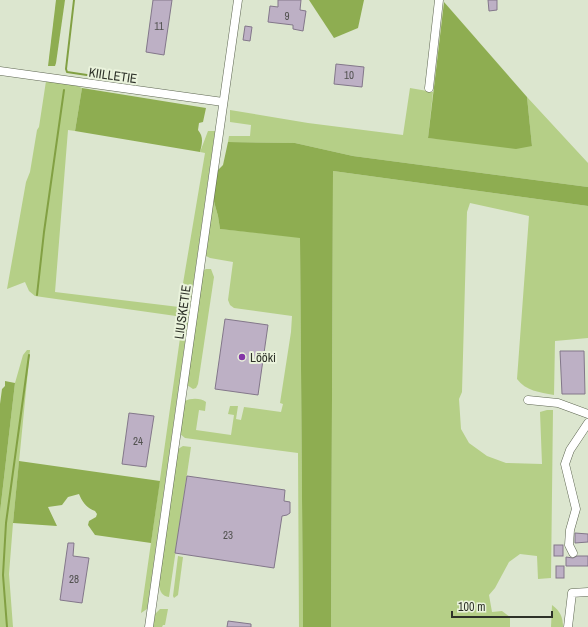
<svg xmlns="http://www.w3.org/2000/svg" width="588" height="627" viewBox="0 0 588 627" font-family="'Archivo Narrow',sans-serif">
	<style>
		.green { fill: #b5cf87 }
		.forest { fill: #8ead51 }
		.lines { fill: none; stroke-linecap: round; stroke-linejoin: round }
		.stream { stroke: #82a043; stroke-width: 2 }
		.building { fill: #bdb0c5; stroke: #83778a }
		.minor-casing { stroke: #5e6652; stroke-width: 9 }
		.minor { stroke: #fff; stroke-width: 8 }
		.poi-dot { fill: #8436a7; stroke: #eaf3dc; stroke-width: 1.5 }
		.labels { text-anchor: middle; stroke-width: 4; stroke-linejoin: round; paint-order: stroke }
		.number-label { font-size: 11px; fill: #525250 }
		.street-label { font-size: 13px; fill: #2e3229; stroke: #eaf3dc }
		.poi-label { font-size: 13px; fill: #2e3229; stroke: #eaf3dc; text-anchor: start }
	</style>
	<rect width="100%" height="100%" fill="#dce6cf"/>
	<g class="green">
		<polygon points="46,81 75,85 82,88 75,131 68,130 55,292 179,307 205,153 200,152 208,131 215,131 147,609 141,613 183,317 35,296 29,291 25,282 7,289 26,182 30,172 37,130 39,127"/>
		<polygon points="410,88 433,92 428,138 532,146 527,97 588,163 588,187 353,156 295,143 228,142 229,136 250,136 251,125 230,122 230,110 308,123 403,135"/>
		<path d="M 333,171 L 588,206 L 588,338 L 555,341 L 554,395 C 539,392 526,391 517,379 L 529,216 L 470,203 L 467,212 L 462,392 L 459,399 L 461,429 L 469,443 L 487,456 L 506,463 L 542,464 L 540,412 L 547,410 L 553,410 L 551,578 L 538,579 L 537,556 L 520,554 L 509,562 L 495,588 L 489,595 L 492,612 L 502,611 L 510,617 L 510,627 L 331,627 Z"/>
		<path d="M 213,198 L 218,216 L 220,229 L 300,237 L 303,627 L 299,627 L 298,453 L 185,438 L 180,434 L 185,401 C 191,398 201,398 206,402 L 205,411 L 199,410 L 196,430 L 231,435 L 234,415 L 228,414 L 230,406 L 238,406 L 236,419 L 241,420 L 244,407 L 281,412 L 283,404 L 280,403 L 291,332 L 292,316 L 234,308 L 230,305 L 228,300 L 233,262 L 210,258 L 206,256 Z"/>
		<polygon points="206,269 211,269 214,277 198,384 196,388 193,389 187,385 203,271"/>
		<polygon points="27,350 30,350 13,523 9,574 13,627 0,627 0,512 15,383 23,355"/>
		<path d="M 183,446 L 191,447 L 169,597 C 162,596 160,592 159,585 L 178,449 Z"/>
		<polygon points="178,556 183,557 178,595 174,598 173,596"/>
		<path d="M 552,605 C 560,611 563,617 563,627 L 551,627 Z"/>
		<polygon points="160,609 168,609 165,625 163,625 162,627 153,627 155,614"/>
	</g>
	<g class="forest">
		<polygon points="56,0 65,0 56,63 55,66 48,66"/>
		<polygon points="309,0 364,0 358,28 334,38"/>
		<polygon points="444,2 527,97 532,146 516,149 428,138"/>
		<path d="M 82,88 L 206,108 L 203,122 L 199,123 L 198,130 C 204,137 202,144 200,152 L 75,131 Z"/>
		<polygon points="228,142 295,143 353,156 588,187 588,206 333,171 331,627 303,627 300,238 220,229 218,216 213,198 217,171 223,165"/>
		<polygon points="5,381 15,383 0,512 0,404 2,389 5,386"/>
		<path d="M 19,461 L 160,481 L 151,543 L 95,535 L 88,525 L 89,521 L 96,517 L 97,514 L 95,511 C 87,508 82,502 79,494 L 68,497 L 62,505 L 48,507 L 57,526 L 13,523 Z"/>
	</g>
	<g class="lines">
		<g class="stream">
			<polyline points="74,0 66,69 67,72 120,80"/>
			<polyline points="37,295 44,232 64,90"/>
			<polyline points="7,627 3,575 6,523 29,355"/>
		</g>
	</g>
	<g class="building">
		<polygon points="153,0 172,0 164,55 146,52"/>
		<polygon points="278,0 301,0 300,10 306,11 303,31 293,29 293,25 268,22 270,6 278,7"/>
		<polygon points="488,0 497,0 497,10 489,11"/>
		<polygon points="245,26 252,27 250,41 243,40"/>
		<polygon points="336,64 364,67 362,87 334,84"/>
		<polygon points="225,319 268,325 258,395 215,389"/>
		<polygon points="560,351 584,351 585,394 562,394"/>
		<polygon points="129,413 154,416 146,467 122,464"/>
		<polygon points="187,476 285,490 284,501 290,502 290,513 287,515 282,516 274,568 175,553"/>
		<polygon points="575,533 588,534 588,542 575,543"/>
		<polygon points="68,543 74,543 73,556 89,558 82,603 60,600"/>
		<rect x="554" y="545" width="9" height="11"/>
		<polygon points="577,556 588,556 588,566 566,566 566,557 573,558"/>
		<rect x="556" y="566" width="8" height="12"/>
		<polygon points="228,621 251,624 251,627 227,627"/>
	</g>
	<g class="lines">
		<defs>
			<g id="minor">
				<polyline points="0,71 223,102"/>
				<polyline points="429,88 439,0"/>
				<polyline points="528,400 558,403 588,414"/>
				<polyline points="573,553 569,545 570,530 576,509 565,464 570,450 588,423"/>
				<polyline points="149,627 238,0"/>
				<polyline points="568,627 572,593 588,592"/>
			</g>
		</defs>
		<use href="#minor" class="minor-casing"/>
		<use href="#minor" class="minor"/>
	</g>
	<circle class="poi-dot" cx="242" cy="357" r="4"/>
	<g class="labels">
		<g class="number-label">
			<text x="287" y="20">9</text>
			<text x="159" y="30">11</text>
			<text x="349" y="79">10</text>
			<text x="138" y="445">24</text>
			<text x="228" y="539">23</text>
			<text x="74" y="583">28</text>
		</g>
		<g class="street-label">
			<text transform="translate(113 75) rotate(8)" y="5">KIILLETIE</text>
			<text transform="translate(182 312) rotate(-82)" y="5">LIUSKETIE</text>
		</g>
		<g class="poi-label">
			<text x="250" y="362">Lööki</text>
		</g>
	</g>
	<path d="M452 611v6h100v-6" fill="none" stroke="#2e3229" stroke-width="2"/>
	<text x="458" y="611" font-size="12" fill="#2e3229" stroke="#eaf3dc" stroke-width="3" paint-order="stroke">100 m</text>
</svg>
